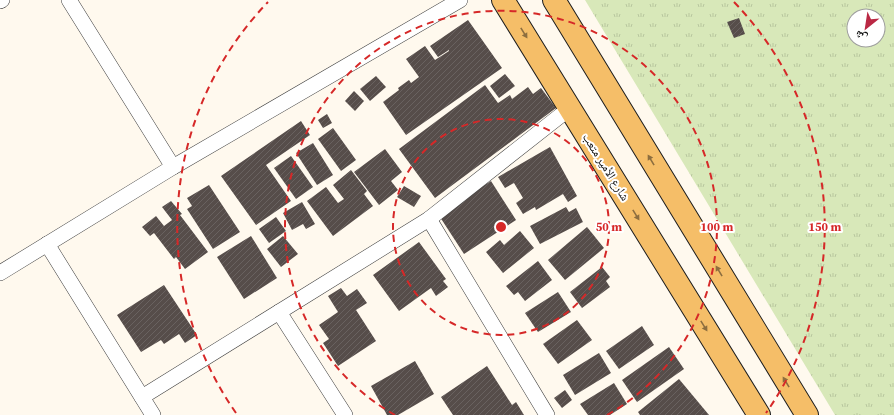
<svg xmlns="http://www.w3.org/2000/svg" width="894" height="415" viewBox="0 0 894 415" font-family="'Source Serif 4','Noto Naskh Arabic',serif">
	<style>
		.park { fill: url(#park-tufts); fill-rule: evenodd }
		.building { fill: url(#building-hatch) }
		.lines { fill: none; stroke-linecap: round; stroke-linejoin: round }
		.minor-casing { stroke: #404040; stroke-width: 16 }
		.primary-casing { stroke: #1e1e1e; stroke-width: 24 }
		.minor { stroke: #fff; stroke-width: 15 }
		.primary { stroke: #f5be68; stroke-width: 22 }
		.oneway { fill: #8d6e3f }
		.ring { fill: none; stroke: #d62828; stroke-width: 2; stroke-dasharray: 7 5 }
		.labels { text-anchor: middle; stroke-width: 4; stroke-linejoin: round; paint-order: stroke }
		.street-label { font-size: 12px; fill: #0d0d0d; stroke: #fff }
		.centre { fill: #d62828; stroke: #fff; stroke-width: 2 }
		.ring-label { font-size: 12px; text-anchor: middle; font-weight: bold; fill: #d62828; stroke: #fff; stroke-width: 4; stroke-linejoin: round; paint-order: stroke }
	</style>
	<defs>
		<pattern id="park-tufts" width="24" height="20" patternUnits="userSpaceOnUse"><rect width="24" height="20" fill="#d8e8b9"/><path d="M3 7l-1-3M5 7V3M7 7l1-3M15 17l-1-3M17 17v-4M19 17l1-3" fill="none" stroke="#b8c69e"/></pattern>
		<pattern id="building-hatch" width="6" height="6" patternUnits="userSpaceOnUse"><rect width="6" height="6" fill="#564d4a"/><path d="M-1 1l2-2M0 6l6-6M5 7l2-2" fill="none" stroke="#696260"/></pattern>
	</defs>
	<rect width="100%" height="100%" fill="#fff9ee"/>
	<path class="park" d="M 585,0 L 894,0 L 894,415 L 835,415 ZM 854,16 L 878,16 L 878,40 L 854,40 Z"/>
	<g class="building">
		<polygon points="739,18 745,34 734,38 727,22"/>
		<polygon points="468,20 502,68 406,135 383,102 399,90 398,88 409,80 411,83 419,77 406,59 425,46 435,60 449,51 449,50 438,57 430,46"/>
		<polygon points="505,74 515,86 499,98 490,86"/>
		<polygon points="376,76 386,87 370,101 360,89"/>
		<polygon points="485,85 498,103 510,95 512,99 528,87 533,94 541,88 556,108 435,198 399,149"/>
		<polygon points="354,91 364,101 355,111 345,101"/>
		<polygon points="327,114 332,123 323,128 318,120"/>
		<polygon points="301,121 310,135 266,165 291,201 256,225 221,176"/>
		<polygon points="333,128 356,160 341,171 318,139"/>
		<polygon points="313,143 333,175 317,185 296,153"/>
		<polygon points="550,147 577,196 568,202 563,194 536,210 535,207 523,214 516,203 523,198 514,183 505,188 498,177"/>
		<polygon points="385,149 402,172 391,181 398,190 379,205 354,172"/>
		<polygon points="291,156 313,187 296,199 274,168"/>
		<polygon points="351,170 367,191 364,194 373,206 333,236 307,201 326,187 338,203 344,199 333,185"/>
		<polygon points="491,181 516,220 464,254 438,214"/>
		<polygon points="209,185 240,232 213,249 187,209 192,206 187,198"/>
		<polygon points="404,186 421,196 414,207 397,197"/>
		<polygon points="171,201 182,214 180,215 208,252 185,269 176,257 174,259 154,233 150,236 142,227 156,216 164,226 172,220 162,207"/>
		<polygon points="302,202 315,224 306,229 303,224 292,230 283,213"/>
		<polygon points="566,207 569,212 576,208 583,222 540,244 530,226"/>
		<polygon points="276,217 286,231 269,243 259,229"/>
		<polygon points="587,227 604,248 565,280 548,260"/>
		<polygon points="520,231 534,248 503,273 486,252 500,240 504,245"/>
		<polygon points="251,236 277,278 244,299 217,257"/>
		<polygon points="283,236 298,254 281,267 267,249"/>
		<polygon points="419,242 446,279 443,281 448,287 436,296 431,288 399,311 373,275"/>
		<polygon points="538,261 552,280 525,301 518,292 514,295 506,286"/>
		<polygon points="602,267 610,277 606,281 610,287 582,308 570,292"/>
		<polygon points="164,285 197,335 185,343 179,334 164,344 161,340 141,352 117,315"/>
		<polygon points="341,288 347,296 357,289 367,303 356,310 376,341 338,366 323,343 329,339 319,325 338,312 328,296"/>
		<polygon points="558,292 571,312 538,332 525,313"/>
		<polygon points="577,320 592,340 558,364 543,344"/>
		<polygon points="642,326 654,345 619,369 606,351"/>
		<polygon points="669,347 684,369 637,402 622,380"/>
		<polygon points="599,353 611,373 575,395 563,375"/>
		<polygon points="415,361 434,394 398,415 387,415 371,386"/>
		<polygon points="487,366 512,405 516,402 524,415 453,415 441,397"/>
		<polygon points="679,379 709,415 640,415 638,412"/>
		<polygon points="614,383 627,404 610,415 588,415 580,404"/>
		<polygon points="565,390 572,400 562,408 554,398"/>
	</g>
	<g class="lines">
		<defs>
			<g id="minor">
				<polyline points="69,0 173,167"/>
				<polyline points="0,1 2,0"/>
				<polyline points="429,219 547,415"/>
				<polyline points="47,244 153,415"/>
				<polyline points="0,273 173,167 460,0"/>
				<polyline points="279,312 345,415"/>
				<polyline points="142,397 429,219 570,108"/>
			</g>
			<g id="primary">
				<polyline points="503,0 759,415"/>
				<polyline points="554,0 807,415"/>
			</g>
		</defs>
		<use href="#minor" class="minor-casing"/>
		<use href="#primary" class="primary-casing"/>
		<use href="#minor" class="minor"/>
		<use href="#primary" class="primary"/>
	</g>
	<defs><path id="oneway-solid" d="M-6-.8H1V-3.2L6.5 0L1 3.2V.8H-6Z"/></defs>
	<g class="oneway">
		<use href="#oneway-solid" transform="translate(524 33) rotate(58)"/>
		<use href="#oneway-solid" transform="translate(651 160) rotate(-121)"/>
		<use href="#oneway-solid" transform="translate(636 215) rotate(58)"/>
		<use href="#oneway-solid" transform="translate(719 271) rotate(-121)"/>
		<use href="#oneway-solid" transform="translate(704 326) rotate(58)"/>
		<use href="#oneway-solid" transform="translate(786 382) rotate(-121)"/>
	</g>
	<g class="ring">
		<circle cx="501" cy="227" r="108"/>
		<path d="M395 415A216 216 0 1 1 607 415"/>
		<path d="M236 413A324 324 0 0 1 268 2M734 2A324 324 0 0 1 766 413"/>
	</g>
	<g class="labels">
		<g class="street-label">
			<text transform="translate(606 167) rotate(58)" y="4">شارع الأمير متعب</text>
		</g>
	</g>
	<circle cx="501" cy="227" r="6" class="centre"/>
	<g class="ring-label">
		<text x="609" y="231">50 m</text>
		<text x="717" y="231">100 m</text>
		<text x="825" y="231">150 m</text>
	</g>
	<g transform="translate(866 28) rotate(210)"><circle r="19" fill="#ffffff" stroke="#9e9e9e"/>
	<path d="M0-3L7 15L0 10L-7 15Z" fill="#ba2844"/>
	<text y="-6" font-size="11" font-weight="bold" text-anchor="middle" fill="#0d0d0d">ش</text>
	</g>
</svg>
